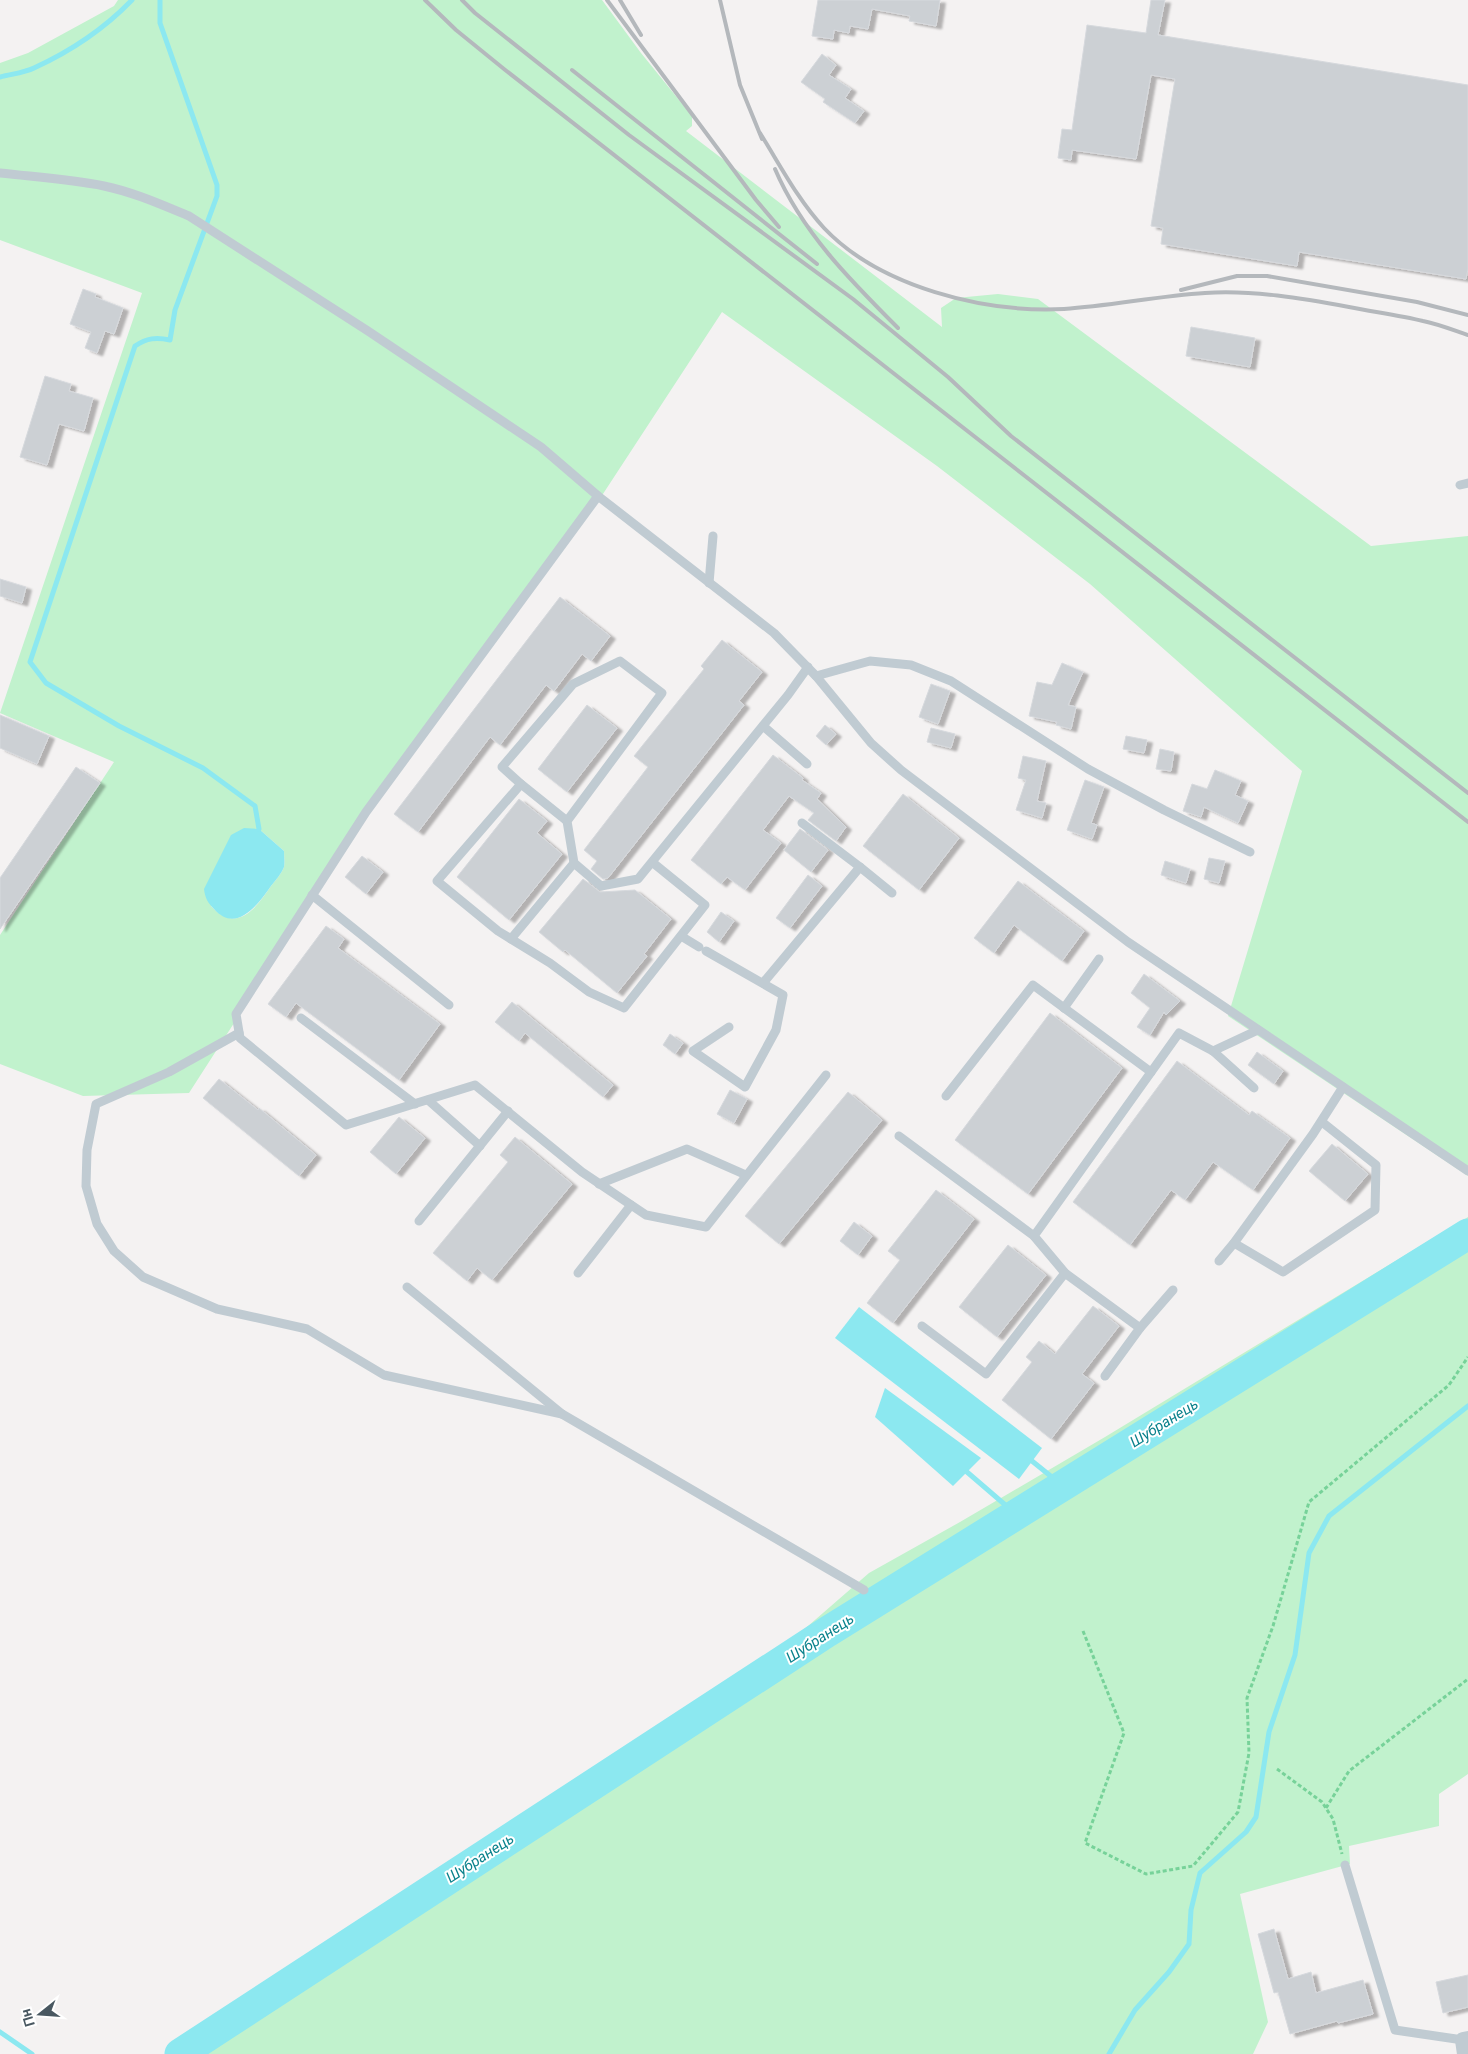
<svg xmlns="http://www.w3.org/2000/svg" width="1468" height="2054" viewBox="0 0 1468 2054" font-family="Roboto,sans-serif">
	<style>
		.green { fill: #c1f2cd; fill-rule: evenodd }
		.water { fill: #8ce8f0 }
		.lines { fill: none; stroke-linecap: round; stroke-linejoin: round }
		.stream { stroke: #8ce8f0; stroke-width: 5 }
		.river { stroke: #8ce8f0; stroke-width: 31 }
		.building { fill: #ccd0d4; stroke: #d6d9dd; filter: url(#shadow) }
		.path { stroke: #77d299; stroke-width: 3; stroke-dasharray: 4 2.5; stroke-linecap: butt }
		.lane { stroke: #c0cbd2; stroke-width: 9 }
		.street { stroke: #c0cbd2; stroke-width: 16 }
		.rail { stroke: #b4b8bc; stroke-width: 4 }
		.labels { text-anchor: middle; stroke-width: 4; stroke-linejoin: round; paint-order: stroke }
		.water-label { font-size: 15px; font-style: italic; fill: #0a828c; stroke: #fff }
	</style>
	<defs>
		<filter id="shadow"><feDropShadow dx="5.5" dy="3" stdDeviation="1" flood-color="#0004"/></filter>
	</defs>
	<rect width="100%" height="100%" fill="#f4f2f2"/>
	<g class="green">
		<path d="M 118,0 L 602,0 L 641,53 L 692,116 L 692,126 L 686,131 L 942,327 L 941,308 L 956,298 L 998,294 L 1038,299 L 1371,546 L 1468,536 L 1468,1176 L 1228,1016 L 1302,771 L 1090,584 L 937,466 L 722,312 L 599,500 L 368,815 L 189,1093 L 83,1096 L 0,1064 L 0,935 L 114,762 L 0,713 L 142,293 L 0,240 L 0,63 L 28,53 L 114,6 ZM 259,829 L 284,851 C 284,856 285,862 284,867 C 282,873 275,881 271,886 C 256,909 236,934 211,906 Z"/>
		<polygon points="1468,1217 1468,1774 1439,1794 1439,1826 1349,1846 1350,1864 1240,1894 1268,2022 1253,2054 169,2054 708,1713 869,1573 960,1522 1105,1437"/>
	</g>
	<g class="water">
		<path d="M 244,828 L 259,829 L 284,851 C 284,856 285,862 284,867 C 282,873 275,881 271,886 C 258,905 236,934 214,909 C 208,903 205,898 204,889 L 231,835 Z"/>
		<polygon points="859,1307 1042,1448 1019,1479 835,1338"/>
		<polygon points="885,1388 981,1458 953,1486 875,1417"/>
	</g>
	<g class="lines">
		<g class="stream">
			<path d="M 160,0 L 160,23 L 217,185 L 217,196 L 175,310 L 170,340 C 156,337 147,338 135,346 L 30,662 L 46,683 L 119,726 L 203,768 L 255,806 L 259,829"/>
			<path d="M 0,77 C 11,74 24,73 34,68 C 69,52 105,28 132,0"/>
			<polyline points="1032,1461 1063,1486"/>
			<polyline points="967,1472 1017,1515"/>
			<polyline points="0,2032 32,2054"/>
			<polyline points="1109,2054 1135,2010 1169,1972 1189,1944 1191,1910 1200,1873 1246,1832 1256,1817 1269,1732 1295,1655 1309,1553 1329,1516 1468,1406"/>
		</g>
		<polyline class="river" points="180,2054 827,1632 1468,1234"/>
	</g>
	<g class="building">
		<polygon points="818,0 940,0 936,26 909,21 910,16 872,9 868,29 850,26 849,33 834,30 833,39 812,36"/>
		<polygon points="1151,0 1165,0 1158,35 1468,85 1468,269 1466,279 1299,252 1297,266 1161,244 1163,228 1151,226 1175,79 1151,75 1136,159 1072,150 1071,160 1058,158 1062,129 1072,130 1087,25 1146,33"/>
		<polygon points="822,54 836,65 829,75 851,89 845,98 864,111 855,123 823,102 825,99 801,82"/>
		<polygon points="83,289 96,294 95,297 123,308 114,334 105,331 97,353 85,348 91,332 70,324"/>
		<polygon points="1191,327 1255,338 1250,367 1186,356"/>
		<polygon points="45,376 71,384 69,391 93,398 84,431 59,424 47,465 20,457"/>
		<polygon points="0,579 26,587 22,603 0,596"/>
		<polygon points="560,597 610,636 591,661 582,654 554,691 546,685 500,745 490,737 418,832 394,814"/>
		<polygon points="722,640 762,672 739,701 744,705 608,878 603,879 591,869 597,861 584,850 648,767 634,756 704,669 701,666"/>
		<polygon points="1062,663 1083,672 1068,705 1076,707 1071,729 1056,725 1057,722 1029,716 1037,682 1052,685"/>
		<polygon points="931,684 950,691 938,724 919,717"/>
		<polygon points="587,705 617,728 567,792 538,769"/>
		<polygon points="0,715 49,736 37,764 0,748"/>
		<polygon points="825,725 836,734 826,745 816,736"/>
		<polygon points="931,728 955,734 951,748 927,742"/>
		<polygon points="1126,736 1147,740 1144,753 1123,749"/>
		<polygon points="1160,749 1174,752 1171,771 1156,769"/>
		<polygon points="773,755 803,778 802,780 821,793 817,799 846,827 836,841 808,820 814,813 789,796 763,830 781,843 745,890 727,877 721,884 691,860"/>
		<polygon points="1023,756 1046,761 1037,801 1046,803 1042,818 1016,810 1026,780 1018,778"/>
		<polygon points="76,767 100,783 0,929 0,878"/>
		<polygon points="1215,770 1241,781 1235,795 1248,801 1238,823 1204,807 1201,817 1183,811 1192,784 1207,789"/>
		<polygon points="1085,780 1104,787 1091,823 1097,825 1092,839 1067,830"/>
		<polygon points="903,794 959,838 919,890 863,846"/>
		<polygon points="519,799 547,821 537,833 562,854 509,920 457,877"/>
		<polygon points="800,829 828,850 811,872 784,850"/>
		<polygon points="362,856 383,872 366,894 345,877"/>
		<polygon points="1209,858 1225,861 1219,883 1204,879"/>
		<polygon points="1165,861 1190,869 1186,883 1161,875"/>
		<polygon points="808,875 822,886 790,928 776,918"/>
		<polygon points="583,879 600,892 635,890 671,919 644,954 647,956 617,993 565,950 563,952 539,932"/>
		<polygon points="1018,881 1084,931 1062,961 1014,925 994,953 974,938"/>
		<polygon points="721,912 734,921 719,942 707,932"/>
		<polygon points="326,926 344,939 338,948 440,1024 399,1080 296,1003 286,1017 268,1004"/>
		<polygon points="1144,974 1180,1001 1166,1015 1164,1012 1150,1035 1137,1027 1150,1008 1131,993"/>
		<polygon points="512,1002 613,1085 603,1097 525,1033 519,1041 495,1022"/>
		<polygon points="1050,1013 1122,1068 1028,1194 955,1140"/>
		<polygon points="670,1034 683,1043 675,1054 663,1045"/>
		<polygon points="1257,1052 1283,1071 1274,1084 1248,1065"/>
		<polygon points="1177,1061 1249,1115 1252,1111 1290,1138 1253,1190 1213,1162 1185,1200 1171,1190 1130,1245 1073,1202"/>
		<polygon points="219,1079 258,1110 259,1108 316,1155 299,1176 203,1098"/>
		<polygon points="730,1090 747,1099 734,1123 717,1114"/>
		<polygon points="848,1092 882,1120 779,1244 745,1216"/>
		<polygon points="399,1117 425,1138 396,1174 370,1152"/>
		<polygon points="515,1137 572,1184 492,1280 477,1268 467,1281 433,1253 508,1162 500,1155"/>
		<polygon points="1332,1144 1368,1174 1345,1201 1309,1171"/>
		<polygon points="936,1190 974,1219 893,1323 867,1303 900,1260 888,1251"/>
		<polygon points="854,1222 872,1236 858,1255 840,1241"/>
		<polygon points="1008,1245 1046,1275 997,1337 959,1307"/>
		<polygon points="1093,1306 1119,1326 1082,1374 1094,1383 1051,1439 1002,1400 1032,1362 1026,1357 1039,1341 1055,1354"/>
		<polygon points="1274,1929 1288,1979 1311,1972 1316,1993 1363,1980 1373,2014 1338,2023 1337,2021 1290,2034 1278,1992 1274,1993 1258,1934"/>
		<polygon points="1468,1975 1468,2007 1443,2013 1436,1982"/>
	</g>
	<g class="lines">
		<g class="path">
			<polyline points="1083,1631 1124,1733 1085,1843 1146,1874 1193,1866 1238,1812 1249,1753 1247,1698 1273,1626 1309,1502 1449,1385 1468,1357"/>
			<polyline points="1277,1769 1322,1802 1333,1819 1342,1854"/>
			<polyline points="1326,1808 1349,1771 1468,1679"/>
		</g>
		<g class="lane">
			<path d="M 0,173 C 35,177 70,179 104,186 C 133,192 162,205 189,216 L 368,331 L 541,447 L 598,496 L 774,633 L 816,676 L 871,743 L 901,770 L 1128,942 L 1468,1171"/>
			<polyline points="1460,485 1468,483"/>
			<polyline points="598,496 366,812 236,1014 240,1038 346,1125 475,1085 582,1172 646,1215 706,1227 826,1075"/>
			<polyline points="709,583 713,536"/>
			<polyline points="816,676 870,661 911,665 951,681 1088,769 1164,810 1250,852"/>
			<polyline points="763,726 807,764"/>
			<polyline points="521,784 567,821"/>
			<polyline points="652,862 705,905 624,1008 589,992 550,963 498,931 437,881 521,784 502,767 573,684 620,661 662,693 567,821 574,863 601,886 638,879 788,695 808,667"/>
			<polyline points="860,867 892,893"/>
			<polyline points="312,895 449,1005"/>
			<polyline points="681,936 699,947"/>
			<polyline points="511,939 574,863"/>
			<polyline points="706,951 783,995 776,1030 745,1087 693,1051 729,1027"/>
			<polyline points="763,983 860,867 802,823"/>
			<polyline points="1064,1008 1099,959"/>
			<polyline points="301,1018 415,1104"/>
			<polyline points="239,1033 169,1072 96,1104 87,1150 86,1186 97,1224 114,1251 143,1277 217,1309 307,1329 384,1375 562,1414"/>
			<polyline points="1213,1051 1258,1030"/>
			<polyline points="946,1096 1033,985 1151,1072"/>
			<polyline points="428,1100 480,1146"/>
			<polyline points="899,1136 1034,1236"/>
			<polyline points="599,1184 687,1149 746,1175"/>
			<polyline points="419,1221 508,1111"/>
			<polyline points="1234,1243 1283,1272 1375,1210 1376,1165 1322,1122"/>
			<polyline points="1219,1261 1234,1243 1313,1134 1343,1087"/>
			<polyline points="578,1273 631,1205"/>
			<polyline points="407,1287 562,1414 864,1590"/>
			<polyline points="922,1326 986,1374 1065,1273"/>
			<polyline points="1140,1328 1173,1290"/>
			<polyline points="1105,1376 1140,1328 1065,1273 1034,1236 1179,1033 1213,1051 1254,1088"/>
			<polyline points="1345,1865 1395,2030 1463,2040"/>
		</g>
		<polyline class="street" points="1465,2054 1463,2040 1468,2039"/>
		<g class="rail">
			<polyline points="425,0 456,30 504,69 1468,822"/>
			<polyline points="462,0 475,13 629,135 853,299 948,377 1011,436 1468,793"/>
			<polyline points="607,0 756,200 779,227"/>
			<polyline points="620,0 641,35"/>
			<polyline points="720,0 740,85 762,139"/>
			<polyline points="572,70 817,264"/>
			<path d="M 760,133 C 780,165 798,200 824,228 C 880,287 984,313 1064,309 C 1111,306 1157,296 1205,293 C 1253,290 1302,298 1349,307 C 1374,312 1399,315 1423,321 C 1438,324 1453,330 1468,335"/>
			<path d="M 775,169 C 802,232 850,280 898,328"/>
			<polyline points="1181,290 1237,276 1267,276 1417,302 1468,315"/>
		</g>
	</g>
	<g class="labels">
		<g class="water-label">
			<text transform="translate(1164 1423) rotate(-32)" y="5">Шубранець</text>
			<text transform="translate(820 1638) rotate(-33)" y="5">Шубранець</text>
			<text transform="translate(480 1858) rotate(-33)" y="5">Шубранець</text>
		</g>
	</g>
	<g transform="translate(40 2014) rotate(253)" stroke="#ffffff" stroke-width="4" paint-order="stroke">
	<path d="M0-4L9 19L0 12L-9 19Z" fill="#495861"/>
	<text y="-8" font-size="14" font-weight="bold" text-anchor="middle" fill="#495861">Пн</text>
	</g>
</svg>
